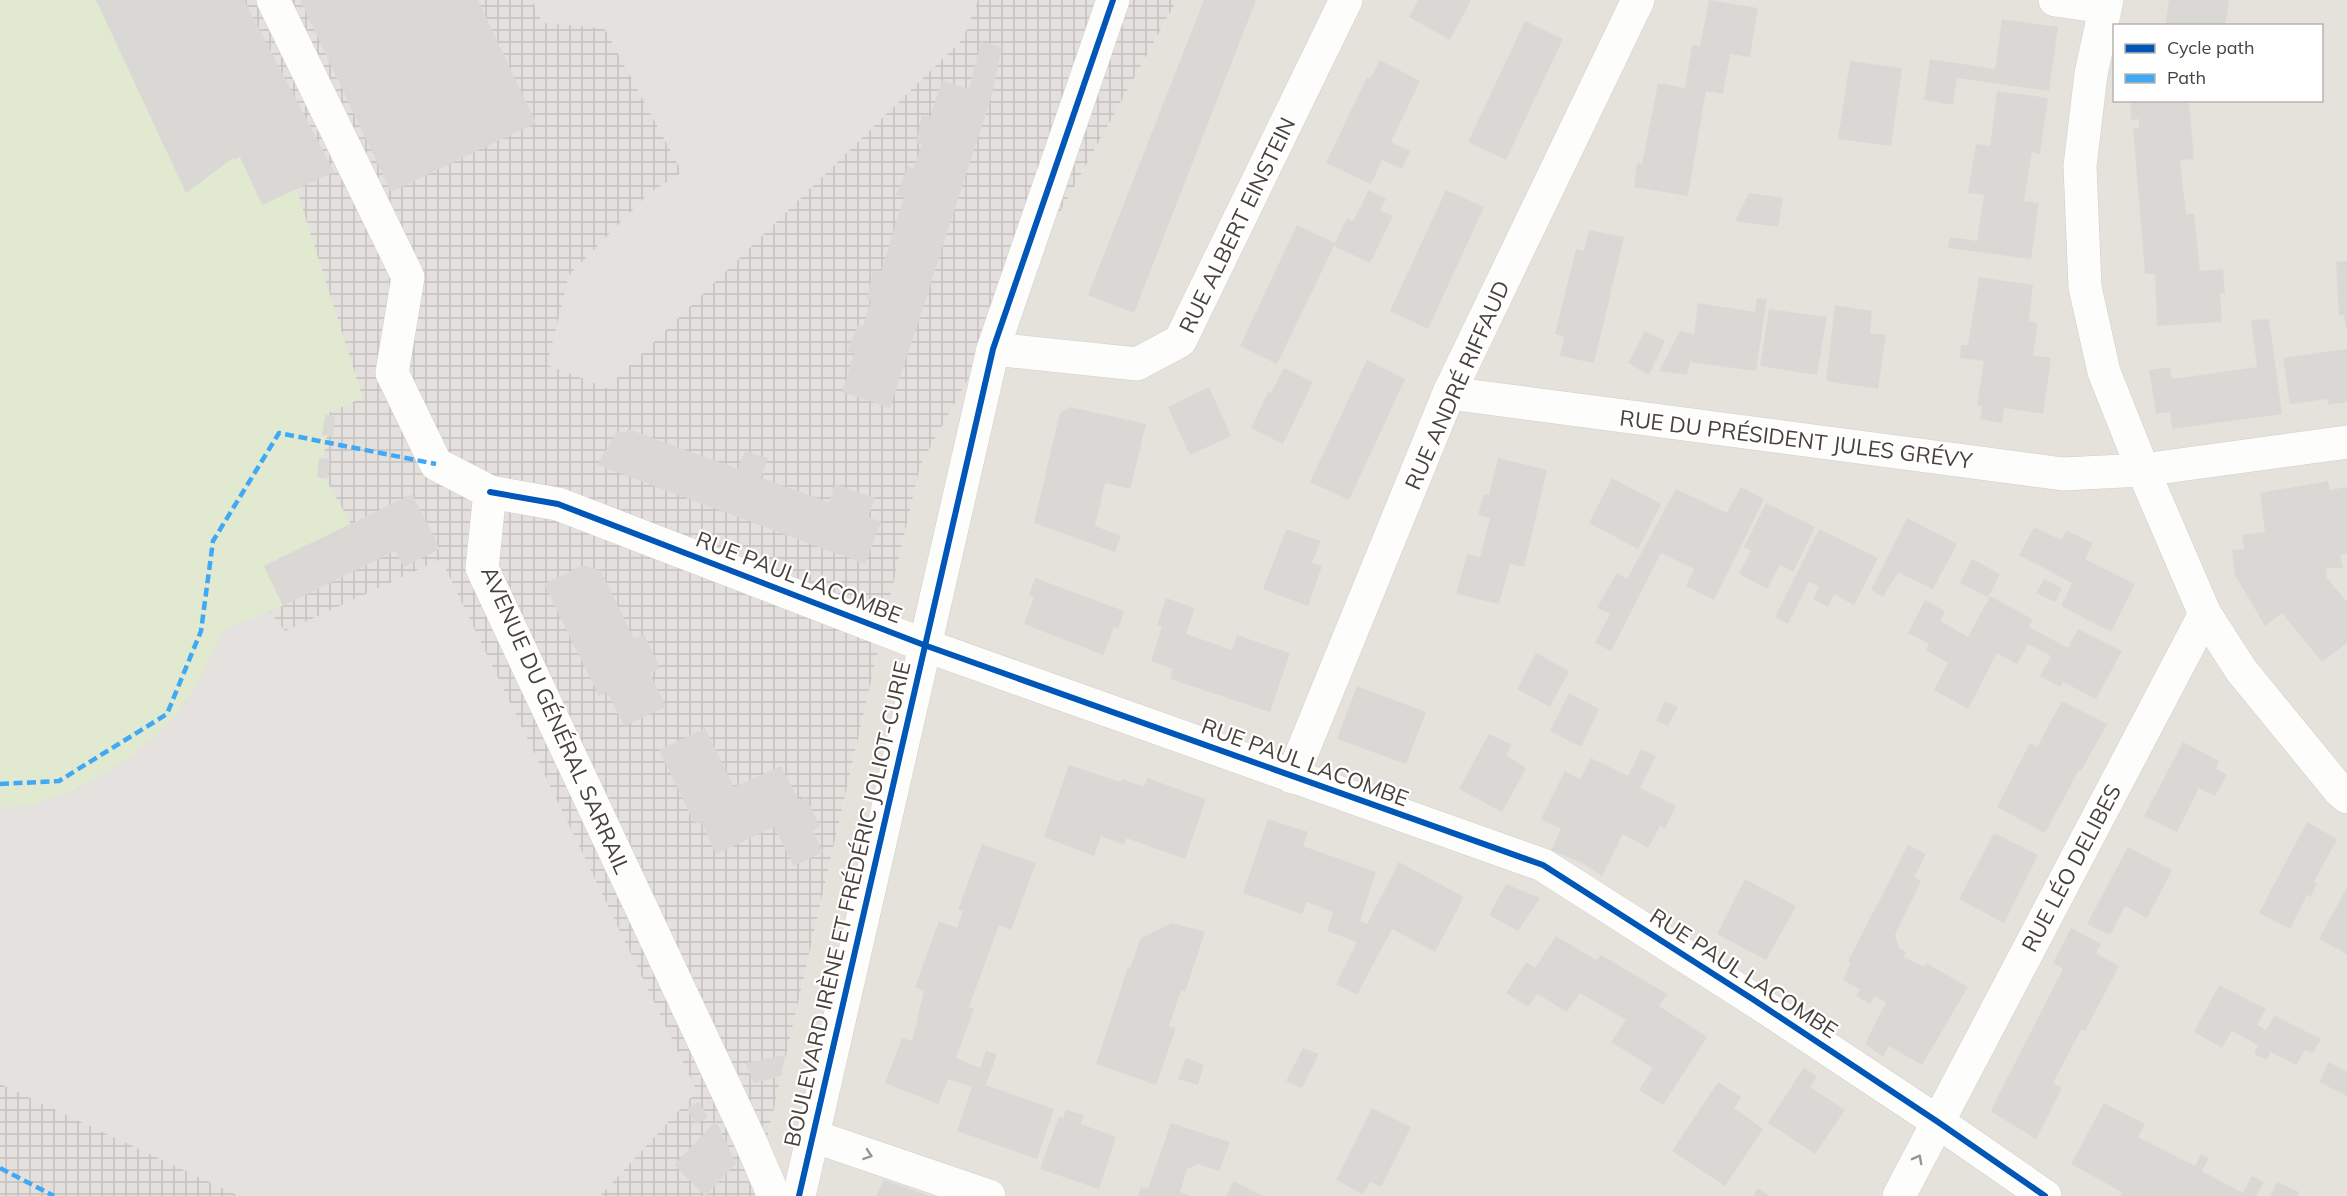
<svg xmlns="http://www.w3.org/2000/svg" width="2347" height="1196" viewBox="0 0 2347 1196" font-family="Mulish,sans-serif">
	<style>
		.residential { fill: #e5e2dc; fill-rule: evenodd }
		.industrial { fill: url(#industrial-grid) }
		.pitch { fill: #e1e9d1 }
		.parking { fill: #e4e1df }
		.building { fill: #dad8d5 }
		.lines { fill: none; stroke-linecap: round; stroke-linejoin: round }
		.minor-casing { stroke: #d0cecb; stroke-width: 34 }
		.tertiary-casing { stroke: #d0cecb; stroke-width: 34 }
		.minor { stroke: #fdfdfc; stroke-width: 33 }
		.tertiary { stroke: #fdfdfc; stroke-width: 33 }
		.quiet { stroke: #3fa9f5; stroke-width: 4.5; stroke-dasharray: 9 4.5; stroke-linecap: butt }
		.cycleway-casing { stroke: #fff; stroke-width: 10 }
		.cycleway { stroke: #0057b8; stroke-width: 6 }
		.oneway { stroke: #999691 }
		.labels { text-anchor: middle; stroke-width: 4.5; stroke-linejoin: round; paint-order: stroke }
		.street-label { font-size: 22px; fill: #48423a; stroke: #fff }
	</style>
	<defs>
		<pattern id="industrial-grid" width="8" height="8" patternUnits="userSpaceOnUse" patternTransform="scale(1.5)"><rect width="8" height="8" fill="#e4e0de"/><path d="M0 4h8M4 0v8" fill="none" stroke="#c5c1bf"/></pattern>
	</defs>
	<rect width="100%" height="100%" fill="#f2f0ee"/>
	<path class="residential" d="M 1177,0 L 2347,0 L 2347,1196 L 754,1196 L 920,466 ZM 2114,26 L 2322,26 L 2322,100 L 2114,100 Z"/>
	<polygon class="industrial" points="0,0 1177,0 920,466 754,1196 0,1196"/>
	<path class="pitch" d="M 0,0 L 213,0 L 284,150 L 363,398 L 330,412 L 322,472 L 351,524 L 264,566 L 283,606 L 223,631 C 212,656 201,682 184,705 C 152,750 89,788 37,804 C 25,808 12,807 0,808 Z"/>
	<g class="parking">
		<polygon points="532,0 978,0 963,39 607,388 547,365 569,275 648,194 682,172 604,28 542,23"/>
		<polygon points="441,559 697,1091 600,1196 239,1196 0,1084 0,808 34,805 75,790 118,766 153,738 184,706 207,666 223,631 269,611 285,631"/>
	</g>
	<g class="building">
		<polygon points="96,0 244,0 334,172 262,205 240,157 234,160 233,158 186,193"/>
		<polygon points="300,0 478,0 536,123 391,192"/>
		<polygon points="1204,0 1256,0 1134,313 1088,295"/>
		<polygon points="1418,0 1471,0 1450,40 1409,17"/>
		<polygon points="1709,0 1758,8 1750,57 1730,54 1723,94 1706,91 1688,196 1634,187 1637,163 1642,164 1658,83 1685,88 1692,45 1700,46"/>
		<polygon points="2169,0 2229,0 2225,26 2165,26"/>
		<polygon points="2002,19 2058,27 2049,91 1957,78 1953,105 1924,100 1930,59 1995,69"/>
		<polygon points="1525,21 1563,39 1506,160 1468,142"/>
		<polygon points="981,42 1002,47 992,95 890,408 842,392 854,353 847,351 858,325 863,326 871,301 867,299 873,270 881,272 904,197 896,195 908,166 913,169 922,145 916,143 922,115 930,118 942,80 969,89"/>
		<polygon points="1380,60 1420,81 1391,142 1410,151 1402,169 1382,160 1371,184 1326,163 1367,77 1370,79"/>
		<polygon points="1850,61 1902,68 1891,146 1838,139"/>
		<polygon points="1997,91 2048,98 2040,154 2032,152 2024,201 2039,203 2031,259 1948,248 1950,237 1977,241 1984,195 1968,193 1976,144 1990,146"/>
		<polygon points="2189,100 2194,159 2180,160 2186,214 2194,214 2200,271 2223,269 2225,293 2220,293 2222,322 2157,326 2155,274 2145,274 2133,129 2139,127 2139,119 2131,120 2130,101"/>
		<polygon points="1369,190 1386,199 1380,210 1393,216 1370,263 1334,246 1277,364 1240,346 1297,225 1335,243 1347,218 1353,221"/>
		<polygon points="1446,190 1484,207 1428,329 1390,311"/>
		<polygon points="1749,193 1783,198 1778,227 1735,221"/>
		<polygon points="1589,230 1624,237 1594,363 1560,356 1564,337 1555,334 1576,249 1584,251"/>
		<polygon points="2347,261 2347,328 2346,328 2344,315 2339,315 2336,262"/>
		<polygon points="1979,277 2033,285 2029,321 2038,323 2033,355 2051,358 2043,414 2004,408 2002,423 1980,419 1982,406 1977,405 1984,361 1960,358 1961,345 1968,345"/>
		<polygon points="1757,298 1767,299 1756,371 1690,362 1687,375 1659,371 1680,331 1694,334 1698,303 1755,312"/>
		<polygon points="1835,305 1872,311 1870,333 1886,335 1878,389 1826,381"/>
		<polygon points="1769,309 1827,317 1817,375 1760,366"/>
		<polygon points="2269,319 2282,414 2172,429 2170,412 2156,414 2149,370 2170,367 2172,379 2257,367 2251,320"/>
		<polygon points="1645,331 1665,341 1649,375 1628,363"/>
		<polygon points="2347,349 2347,402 2328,405 2327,399 2290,404 2283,358"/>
		<polygon points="1367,360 1405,379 1349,500 1310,482"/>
		<polygon points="1284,368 1313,382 1283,444 1251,428 1268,392 1271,393"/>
		<polygon points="1209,387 1231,436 1190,455 1168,407"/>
		<polygon points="1070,407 1146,424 1130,489 1105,483 1095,526 1121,536 1115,552 1034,523 1060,413"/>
		<polygon points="325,415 335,416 333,436 322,435"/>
		<polygon points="628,429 738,469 745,451 768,458 761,478 829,502 835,484 875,498 868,517 881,522 865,564 597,465 617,431 625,433"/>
		<polygon points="319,458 330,459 327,479 317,477"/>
		<polygon points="1498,458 1547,470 1524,567 1510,564 1499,604 1456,594 1467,554 1480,557 1490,518 1478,515 1484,494 1489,495"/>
		<polygon points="1612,478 1661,504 1638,549 1589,523"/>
		<polygon points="2328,481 2330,490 2347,487 2347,554 2340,555 2343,568 2326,568 2327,578 2347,602 2347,643 2322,662 2282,613 2265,626 2235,575 2232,550 2244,549 2242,535 2265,532 2260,493"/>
		<polygon points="1741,487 1764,499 1714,600 1686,586 1694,569 1661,553 1611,651 1595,643 1610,614 1597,608 1617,573 1627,579 1676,489 1727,513"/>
		<polygon points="412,494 440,549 404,567 395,551 283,606 264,566"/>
		<polygon points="1766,503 1815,527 1793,572 1780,565 1767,589 1739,574 1751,551 1744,547"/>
		<polygon points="1907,518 1957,544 1933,589 1898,572 1883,597 1871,590"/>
		<polygon points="2034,527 2061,540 2067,531 2093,543 2085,559 2135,584 2111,632 2061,606 2072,583 2019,555"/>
		<polygon points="1286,529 1321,541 1312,563 1322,566 1308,606 1263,589"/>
		<polygon points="1819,529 1878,558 1854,605 1834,594 1828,607 1813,599 1819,587 1809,582 1788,624 1775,617"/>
		<polygon points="1972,559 2000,574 1988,597 1960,583"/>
		<polygon points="583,565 601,571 634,639 644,634 660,668 650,673 666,707 624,726 607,692 599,696 544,584"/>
		<polygon points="1035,578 1124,611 1118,629 1114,627 1103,655 1024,624 1034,597 1029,595"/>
		<polygon points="2044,579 2062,588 2055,602 2036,593"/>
		<polygon points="1990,596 2032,619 2029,627 2068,648 2078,629 2122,651 2096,699 2063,682 2060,687 2040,676 2051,656 2028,644 2017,664 1997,653 1968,709 1934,690 1948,663 1926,650 1929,644 1908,633 1925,600 1945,611 1940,621 1968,637"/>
		<polygon points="1166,598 1195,608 1186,634 1232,650 1237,635 1290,653 1270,712 1170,679 1173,669 1151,661 1162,627 1157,625"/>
		<polygon points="1536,653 1569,671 1550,707 1517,689"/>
		<polygon points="1357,686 1426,712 1406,764 1337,739"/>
		<polygon points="1569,693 1599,709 1581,747 1550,731"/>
		<polygon points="1665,701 1678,707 1668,726 1656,720"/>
		<polygon points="2062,701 2107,724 2081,771 2079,770 2045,833 1997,807 2030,743 2037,747"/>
		<polygon points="705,728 734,787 781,766 799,800 806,797 820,827 813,831 823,852 794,866 774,827 716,854 701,822 695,824 659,750"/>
		<polygon points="1489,734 1512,745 1506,755 1526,768 1502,812 1459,789"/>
		<polygon points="2183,742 2219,761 2216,769 2227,775 2215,796 2199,788 2177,832 2144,816"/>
		<polygon points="1641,749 1656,756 1640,788 1676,806 1665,829 1660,826 1648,848 1623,834 1602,876 1584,864 1551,850 1561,829 1541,819 1565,771 1580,779 1591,758 1628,776"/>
		<polygon points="1069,765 1120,782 1122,779 1144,787 1147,778 1206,799 1185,859 1126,838 1124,845 1101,836 1094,856 1044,837"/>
		<polygon points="1268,819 1308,832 1303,846 1376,872 1360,921 1367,924 1399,862 1464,897 1435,952 1392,929 1357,995 1336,984 1357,942 1327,931 1333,912 1307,902 1302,914 1243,893"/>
		<polygon points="2307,822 2337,839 2314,882 2317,884 2310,897 2307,895 2290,929 2259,913"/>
		<polygon points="1994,833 2038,855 2004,923 1959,899"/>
		<polygon points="982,844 1036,863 1011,930 999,925 969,1007 974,1009 956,1058 980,1068 986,1051 997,1054 986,1085 1054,1109 1037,1159 957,1131 972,1087 948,1079 938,1104 885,1083 902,1038 912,1041 924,991 915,987 939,921 957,928 963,911 958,910"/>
		<polygon points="1908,845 1926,854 1914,877 1921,881 1895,935 1899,948 1906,952 1904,957 1924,967 1926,963 1968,987 1922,1065 1889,1046 1883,1057 1865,1044 1886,1002 1875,996 1870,1004 1856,996 1860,989 1843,980 1851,962 1848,961"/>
		<polygon points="2128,847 2172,870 2147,918 2125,906 2110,935 2087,924"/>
		<polygon points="1745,879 1796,906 1766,960 1717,934"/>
		<polygon points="1506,884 1540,898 1518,931 1489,915"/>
		<polygon points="2347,887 2347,954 2319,939"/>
		<polygon points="1172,923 1205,932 1185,992 1181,990 1169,1026 1176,1028 1156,1085 1096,1064 1128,967 1130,968 1141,938"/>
		<polygon points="2071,928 2101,944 2096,953 2119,966 2085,1031 2081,1030 2053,1083 2062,1088 2036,1139 1992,1112 1992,1108 2063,969 2053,963"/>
		<polygon points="1556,936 1596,960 1601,955 1667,994 1659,1006 1707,1037 1663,1105 1639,1090 1653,1068 1611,1042 1626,1020 1580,993 1567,1012 1537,994 1528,1007 1506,993 1526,962 1535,968"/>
		<polygon points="2219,985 2266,1009 2257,1025 2266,1030 2275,1016 2321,1039 2313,1053 2305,1050 2296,1065 2271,1052 2267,1060 2254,1054 2258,1045 2232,1031 2222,1048 2194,1032"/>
		<polygon points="1303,1048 1319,1054 1302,1088 1286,1081"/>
		<polygon points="785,1055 781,1076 754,1083 745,1063"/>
		<polygon points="1186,1058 1204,1065 1198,1085 1178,1079"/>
		<polygon points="2329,1062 2347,1072 2347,1096 2319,1082"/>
		<polygon points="1804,1067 1817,1077 1810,1087 1845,1110 1815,1154 1768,1123"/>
		<polygon points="1718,1082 1741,1097 1734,1108 1763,1129 1725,1186 1672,1151"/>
		<polygon points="699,1102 708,1118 695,1124 687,1108"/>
		<polygon points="2104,1103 2145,1124 2138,1137 2195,1166 2201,1154 2209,1158 2202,1171 2243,1193 2252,1176 2264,1182 2256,1196 2120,1196 2122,1192 2071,1164"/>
		<polygon points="1372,1108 1411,1127 1381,1187 1370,1182 1363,1194 1336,1180"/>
		<polygon points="1066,1110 1084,1115 1081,1124 1116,1137 1099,1189 1040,1169 1059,1117 1063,1118"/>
		<polygon points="716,1121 736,1164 705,1196 674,1165"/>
		<polygon points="1171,1123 1230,1142 1219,1171 1198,1164 1187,1169 1180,1192 1190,1196 1138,1196 1141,1187 1148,1189"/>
		<polygon points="884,1180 930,1196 876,1196"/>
		<polygon points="1234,1181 1263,1196 1226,1196"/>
		<polygon points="2277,1182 2299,1192 2297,1196 2270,1196"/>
		<polygon points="1758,1188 1769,1196 1753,1196"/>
	</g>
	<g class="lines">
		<defs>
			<g id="minor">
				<polyline points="273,0 408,277 392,373 436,464 490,492 482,568 749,1138 774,1196"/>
				<polyline points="2055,0 2104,7"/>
				<polyline points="2107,0 2091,74 2080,166 2085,287 2104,372 2143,470 2205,614 2241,670 2340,791 2347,797"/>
				<polyline points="993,349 1137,364 1180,341 1346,0"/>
				<polyline points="1449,393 2063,474 2143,470 2347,442"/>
				<polyline points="490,492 558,504 924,645 1543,865 1754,1000 1938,1122 2045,1196"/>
				<polyline points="1292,777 1449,393 1638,0"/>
				<polyline points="813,1136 989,1196"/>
				<polyline points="1899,1196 2205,614"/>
			</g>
			<polyline id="tertiary" points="799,1196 993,349 1113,0"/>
		</defs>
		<use href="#minor" class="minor-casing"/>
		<use href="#tertiary" class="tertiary-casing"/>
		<use href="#minor" class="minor"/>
		<use href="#tertiary" class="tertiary"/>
		<g class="quiet">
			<polyline points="0,784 59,781 167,714 201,631 213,541 279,433 436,464"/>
			<polyline points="0,1168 54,1196"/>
		</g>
		<defs>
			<g id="cycleway">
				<polyline points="490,492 558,504 924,645 1543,865 1754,1000 1938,1122 2045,1196"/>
				<polyline points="799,1196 993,349 1113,0"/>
			</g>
		</defs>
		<use href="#cycleway" class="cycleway-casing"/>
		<use href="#cycleway" class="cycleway"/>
	</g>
	<defs><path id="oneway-chevron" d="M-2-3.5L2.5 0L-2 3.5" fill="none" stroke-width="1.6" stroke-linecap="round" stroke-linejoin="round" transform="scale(1.5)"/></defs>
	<g class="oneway">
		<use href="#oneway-chevron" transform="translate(868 1155) rotate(19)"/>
		<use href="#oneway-chevron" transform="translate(1918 1159) rotate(-62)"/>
	</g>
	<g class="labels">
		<g class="street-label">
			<text transform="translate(1237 225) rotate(-64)" y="8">RUE ALBERT EINSTEIN</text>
			<text transform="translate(1457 385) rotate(-66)" y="8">RUE ANDRÉ RIFFAUD</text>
			<text transform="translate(1796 439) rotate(7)" y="8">RUE DU PRÉSIDENT JULES GRÉVY</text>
			<text transform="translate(799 577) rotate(21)" y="8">RUE PAUL LACOMBE</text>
			<text transform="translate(556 720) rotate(66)" y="8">AVENUE DU GÉNÉRAL SARRAIL</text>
			<text transform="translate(1305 762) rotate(20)" y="8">RUE PAUL LACOMBE</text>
			<text transform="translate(2071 868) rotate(-62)" y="8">RUE LÉO DELIBES</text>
			<text transform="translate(847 904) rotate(-77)" y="8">BOULEVARD IRÈNE ET FRÉDÉRIC JOLIOT-CURIE</text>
			<text transform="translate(1744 973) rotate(33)" y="8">RUE PAUL LACOMBE</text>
		</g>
	</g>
	<rect x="2113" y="24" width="210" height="78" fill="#ffffff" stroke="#b6b3b0" stroke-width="1.5"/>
	<rect x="2125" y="44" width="30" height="9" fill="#0057b8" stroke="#b6b3b0" stroke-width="1.5"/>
	<text x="2167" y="54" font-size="18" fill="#48423a">Cycle path</text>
	<rect x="2125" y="74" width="30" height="9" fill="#3fa9f5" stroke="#b6b3b0" stroke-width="1.5"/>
	<text x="2167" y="84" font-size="18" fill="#48423a">Path</text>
</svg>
